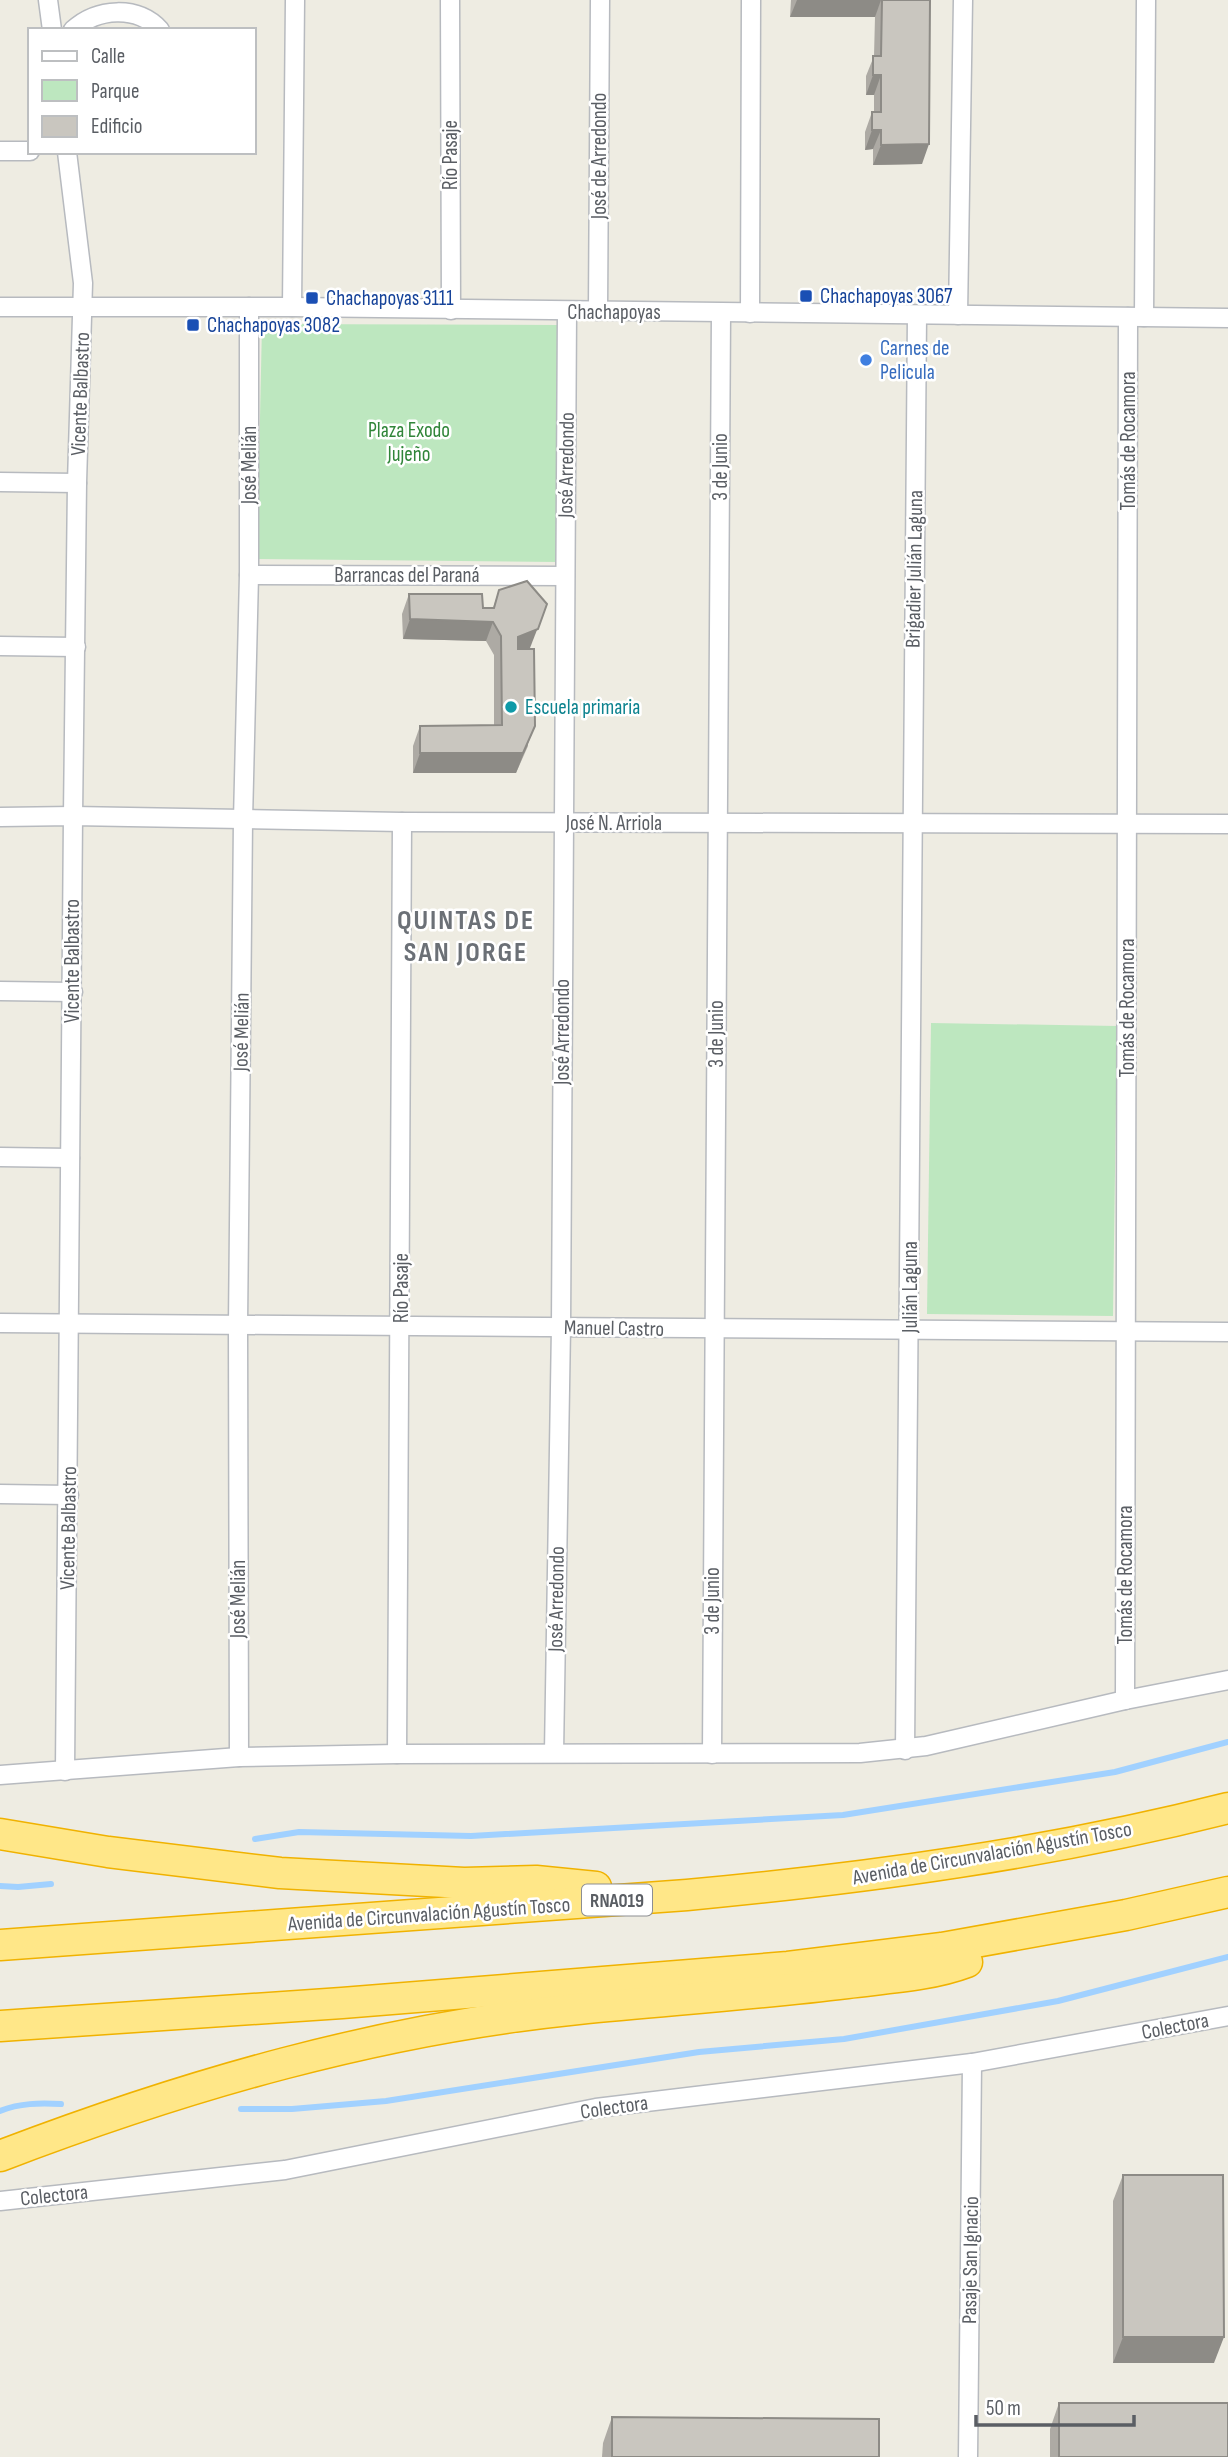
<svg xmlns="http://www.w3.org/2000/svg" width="1228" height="2457" viewBox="0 0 1228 2457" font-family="'Sofia Sans Condensed',sans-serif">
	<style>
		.green { fill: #bde7bf }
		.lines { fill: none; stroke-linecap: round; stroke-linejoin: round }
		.stream { stroke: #a1d1ff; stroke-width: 6 }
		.street-casing { stroke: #b7babf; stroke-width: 21 }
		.highway-casing { stroke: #f0b200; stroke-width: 33 }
		.street { stroke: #fff; stroke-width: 18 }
		.highway { stroke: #ffe788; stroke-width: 30 }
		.wall { fill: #adaaa4 }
		.shaded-wall { fill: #8d8b86 }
		.building { fill: #c9c6bf; stroke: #8d8b86; stroke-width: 2 }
		.transit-dot { fill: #1a4fb4; stroke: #fff; stroke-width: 2.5 }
		.shop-dot { fill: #3f7fe0; stroke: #fff; stroke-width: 2.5 }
		.culture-dot { fill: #0f9aa8; stroke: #fff; stroke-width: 2.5 }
		.labels { text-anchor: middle; stroke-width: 5; stroke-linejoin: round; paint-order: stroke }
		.shield { fill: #fff; stroke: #8c8e92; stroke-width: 2 }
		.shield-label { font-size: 19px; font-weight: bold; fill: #5a5e64 }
		.street-label { font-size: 21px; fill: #5a5e64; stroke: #fff }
		.transit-label { font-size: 21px; fill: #164399; stroke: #fff; text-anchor: start }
		.shop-label { font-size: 21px; fill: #366cbe; stroke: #fff; text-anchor: start }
		.park-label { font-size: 21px; fill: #308539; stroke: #fff }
		.culture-label { font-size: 21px; fill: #0d838f; stroke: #fff; text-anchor: start }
		.district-label { font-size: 28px; font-weight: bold; letter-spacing: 2px; fill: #6b7076; stroke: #fff }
	</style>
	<rect width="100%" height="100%" fill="#eeece2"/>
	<g class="green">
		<polygon points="262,324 557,325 559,562 257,559"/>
		<polygon points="931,1023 1117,1026 1113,1316 927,1314"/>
	</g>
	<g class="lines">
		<g class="stream">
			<polyline points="255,1839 299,1832 471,1836 843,1815 1115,1772 1228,1742"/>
			<polyline points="0,1886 18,1887 51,1884"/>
			<polyline points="241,2109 292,2109 386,2101 699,2052 844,2039 1058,2001 1228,1957"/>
			<path d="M 0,2111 C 20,2103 39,2103 61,2104"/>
		</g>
		<defs>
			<g id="street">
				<polyline points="48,0 52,30"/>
				<polyline points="450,0 451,310"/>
				<path d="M 73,30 C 97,8 137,5 160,30"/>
				<polyline points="0,151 30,151"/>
				<polyline points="0,307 292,307 1228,318"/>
				<polyline points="292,307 295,0"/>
				<polyline points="598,311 600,0"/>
				<polyline points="750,313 751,0"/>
				<polyline points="958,315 963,0"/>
				<polyline points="1144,317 1146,0"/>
				<polyline points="0,482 77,483"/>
				<polyline points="249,575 565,576"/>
				<polyline points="0,646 76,647"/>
				<polyline points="0,817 73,816 402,822 1228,824"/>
				<polyline points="0,991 73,992"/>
				<polyline points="0,1157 70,1158"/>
				<polyline points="0,1323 1228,1332"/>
				<polyline points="0,1494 69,1495"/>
				<polyline points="1125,1700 1128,317"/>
				<polyline points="905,1750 917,315"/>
				<polyline points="554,1753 561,1327 567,311"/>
				<polyline points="397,1754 402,822"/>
				<polyline points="712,1754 721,313"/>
				<polyline points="239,1757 238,1326 243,820 249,575 249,307"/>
				<polyline points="65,1771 73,816 77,483 83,283 67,152"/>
				<polyline points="0,1775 239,1757 397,1754 860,1753 926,1746 1125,1700 1228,1680"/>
				<polyline points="0,2201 285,2170 596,2108 972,2063 1228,2016"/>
				<polyline points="968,2457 972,2063"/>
			</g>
			<g id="highway">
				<polyline points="0,1834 108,1852 280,1873 464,1883 536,1881 596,1887"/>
				<path d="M 0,1945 L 687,1895 C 869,1878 1051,1853 1228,1808"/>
				<polyline points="0,2026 342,2003 788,1967 942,1948 1126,1915 1228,1892"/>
				<path d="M 0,2156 C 186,2085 379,2029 578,2009 C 668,2000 757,1994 847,1983 C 886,1978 930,1976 967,1962"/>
			</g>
		</defs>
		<use href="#street" class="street-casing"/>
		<use href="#highway" class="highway-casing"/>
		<use href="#street" class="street"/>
		<use href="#highway" class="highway"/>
	</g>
	<g class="wall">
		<polygon points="791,0 930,0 922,164 873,165 873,149 865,150 865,132 872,112 874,112 874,95 866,95 866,76 874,56 875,17 790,17"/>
		<polygon points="499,590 530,648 528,649 528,746 516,773 413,773 413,746 420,726 494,725 494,655 486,641 403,639 402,614 409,594 483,608 493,608"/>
		<polygon points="1123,2175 1214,2363 1113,2363 1113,2201"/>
		<polygon points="1059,2403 1228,2457 1050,2457 1050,2429"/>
		<polygon points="612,2417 879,2457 602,2457 603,2443"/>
	</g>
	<g class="shaded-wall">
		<polygon points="797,0 881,0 875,17 790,17"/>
		<polygon points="873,75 881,75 874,95 866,95"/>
		<polygon points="872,130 881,130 873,149 865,150"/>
		<polygon points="929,144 922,164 873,165 881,145"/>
		<polygon points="547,604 530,648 511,656 518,637"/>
		<polygon points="410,619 493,622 486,641 403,639"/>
		<polygon points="535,726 516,773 413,773 420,753"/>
		<polygon points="1123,2337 1224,2337 1214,2363 1113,2363"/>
	</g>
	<g class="building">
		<polygon points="882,0 930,0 929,144 881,145 881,130 872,130 872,112 881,112 881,75 873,75 873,56 881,56"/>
		<polygon points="527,581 547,604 538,629 518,637 518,649 534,649 535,726 523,753 420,753 420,726 502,725 501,636 493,622 410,619 409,594 482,594 483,608 494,608 499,590"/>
		<polygon points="1123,2175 1223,2175 1224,2337 1123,2337"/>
		<rect x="1059" y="2403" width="169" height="54"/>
		<polygon points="612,2417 879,2419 879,2457 612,2457"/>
	</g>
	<g class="transit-dot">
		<rect x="799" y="289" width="14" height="14" rx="3.5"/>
		<rect x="305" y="291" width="14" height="14" rx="3.5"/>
		<rect x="186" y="318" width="14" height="14" rx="3.5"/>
	</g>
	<circle class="shop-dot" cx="866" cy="360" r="7"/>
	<circle class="culture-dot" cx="511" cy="707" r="7"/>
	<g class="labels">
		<rect class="shield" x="582" y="1884.5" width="70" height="31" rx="5"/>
		<g class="shield-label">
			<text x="617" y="1907">RNA019</text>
		</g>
		<g class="street-label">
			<text transform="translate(450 155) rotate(-90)" y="7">Río Pasaje</text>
			<text transform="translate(599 156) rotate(-90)" y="7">José de Arredondo</text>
			<text x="614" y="319">Chachapoyas</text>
			<text transform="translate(80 394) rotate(-88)" y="7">Vicente Balbastro</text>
			<text transform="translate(1128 441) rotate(-90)" y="7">Tomás de Rocamora</text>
			<text transform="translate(249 465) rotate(-90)" y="7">José Melián</text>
			<text transform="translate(566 465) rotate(-89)" y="7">José Arredondo</text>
			<text transform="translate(720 467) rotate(-90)" y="7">3 de Junio</text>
			<text transform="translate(914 569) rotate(-89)" y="7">Brigadier Julián Laguna</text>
			<text x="407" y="582">Barrancas del Paraná</text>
			<text x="614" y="830">José N. Arriola</text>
			<text transform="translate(72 961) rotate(-90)" y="7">Vicente Balbastro</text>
			<text transform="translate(1127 1008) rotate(-90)" y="7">Tomás de Rocamora</text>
			<text transform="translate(241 1032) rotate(-89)" y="7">José Melián</text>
			<text transform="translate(562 1032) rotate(-90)" y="7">José Arredondo</text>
			<text transform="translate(716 1034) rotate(-90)" y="7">3 de Junio</text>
			<text transform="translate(910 1287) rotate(-90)" y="7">Julián Laguna</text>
			<text transform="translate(401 1288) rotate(-90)" y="7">Río Pasaje</text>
			<text transform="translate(614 1328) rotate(1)" y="7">Manuel Castro</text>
			<text transform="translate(68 1528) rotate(-89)" y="7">Vicente Balbastro</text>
			<text transform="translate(1125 1575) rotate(-90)" y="7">Tomás de Rocamora</text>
			<text transform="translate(238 1599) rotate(-90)" y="7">José Melián</text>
			<text transform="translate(556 1599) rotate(-89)" y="7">José Arredondo</text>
			<text transform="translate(712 1601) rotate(-90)" y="7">3 de Junio</text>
			<text transform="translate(992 1853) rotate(-10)" y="7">Avenida de Circunvalación Agustín Tosco</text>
			<text transform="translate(429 1914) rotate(-4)" y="7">Avenida de Circunvalación Agustín Tosco</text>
			<text transform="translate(1175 2026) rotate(-11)" y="7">Colectora</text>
			<text transform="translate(614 2107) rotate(-8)" y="7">Colectora</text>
			<text transform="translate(54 2195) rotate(-6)" y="7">Colectora</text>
			<text transform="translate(970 2260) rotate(-89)" y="7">Pasaje San Ignacio</text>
		</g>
		<g class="transit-label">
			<text x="820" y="303">Chachapoyas 3067</text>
			<text x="326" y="305">Chachapoyas 3111</text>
			<text x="207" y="332">Chachapoyas 3082</text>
		</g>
		<g class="shop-label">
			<text x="880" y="355">Carnes de<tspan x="880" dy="24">Pelicula</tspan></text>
		</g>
		<g class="park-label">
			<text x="409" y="437">Plaza Exodo<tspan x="409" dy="24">Jujeño</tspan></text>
		</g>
		<g class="culture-label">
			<text x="525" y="714">Escuela primaria</text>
		</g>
		<g class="district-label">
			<text x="466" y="929">QUINTAS DE<tspan x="466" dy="32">SAN JORGE</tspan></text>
		</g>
	</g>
	<rect x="28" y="28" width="228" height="126" fill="#ffffff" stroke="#bdbfc1" stroke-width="2"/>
	<rect x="42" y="51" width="35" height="10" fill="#ffffff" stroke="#bdbfc1" stroke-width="2"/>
	<text x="91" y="63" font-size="21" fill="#5a5e64">Calle</text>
	<rect x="42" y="80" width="35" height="21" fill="#bde7bf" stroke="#bdbfc1" stroke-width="2"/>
	<text x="91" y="98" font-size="21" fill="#5a5e64">Parque</text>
	<rect x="42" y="116" width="35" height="21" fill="#c9c6bf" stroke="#bdbfc1" stroke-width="2"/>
	<text x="91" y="133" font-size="21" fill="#5a5e64">Edificio</text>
	<path d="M976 2415v10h158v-10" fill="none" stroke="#5a5e64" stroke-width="3.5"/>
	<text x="986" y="2415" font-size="21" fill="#5a5e64" stroke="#ffffff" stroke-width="5" paint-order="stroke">50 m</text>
</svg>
